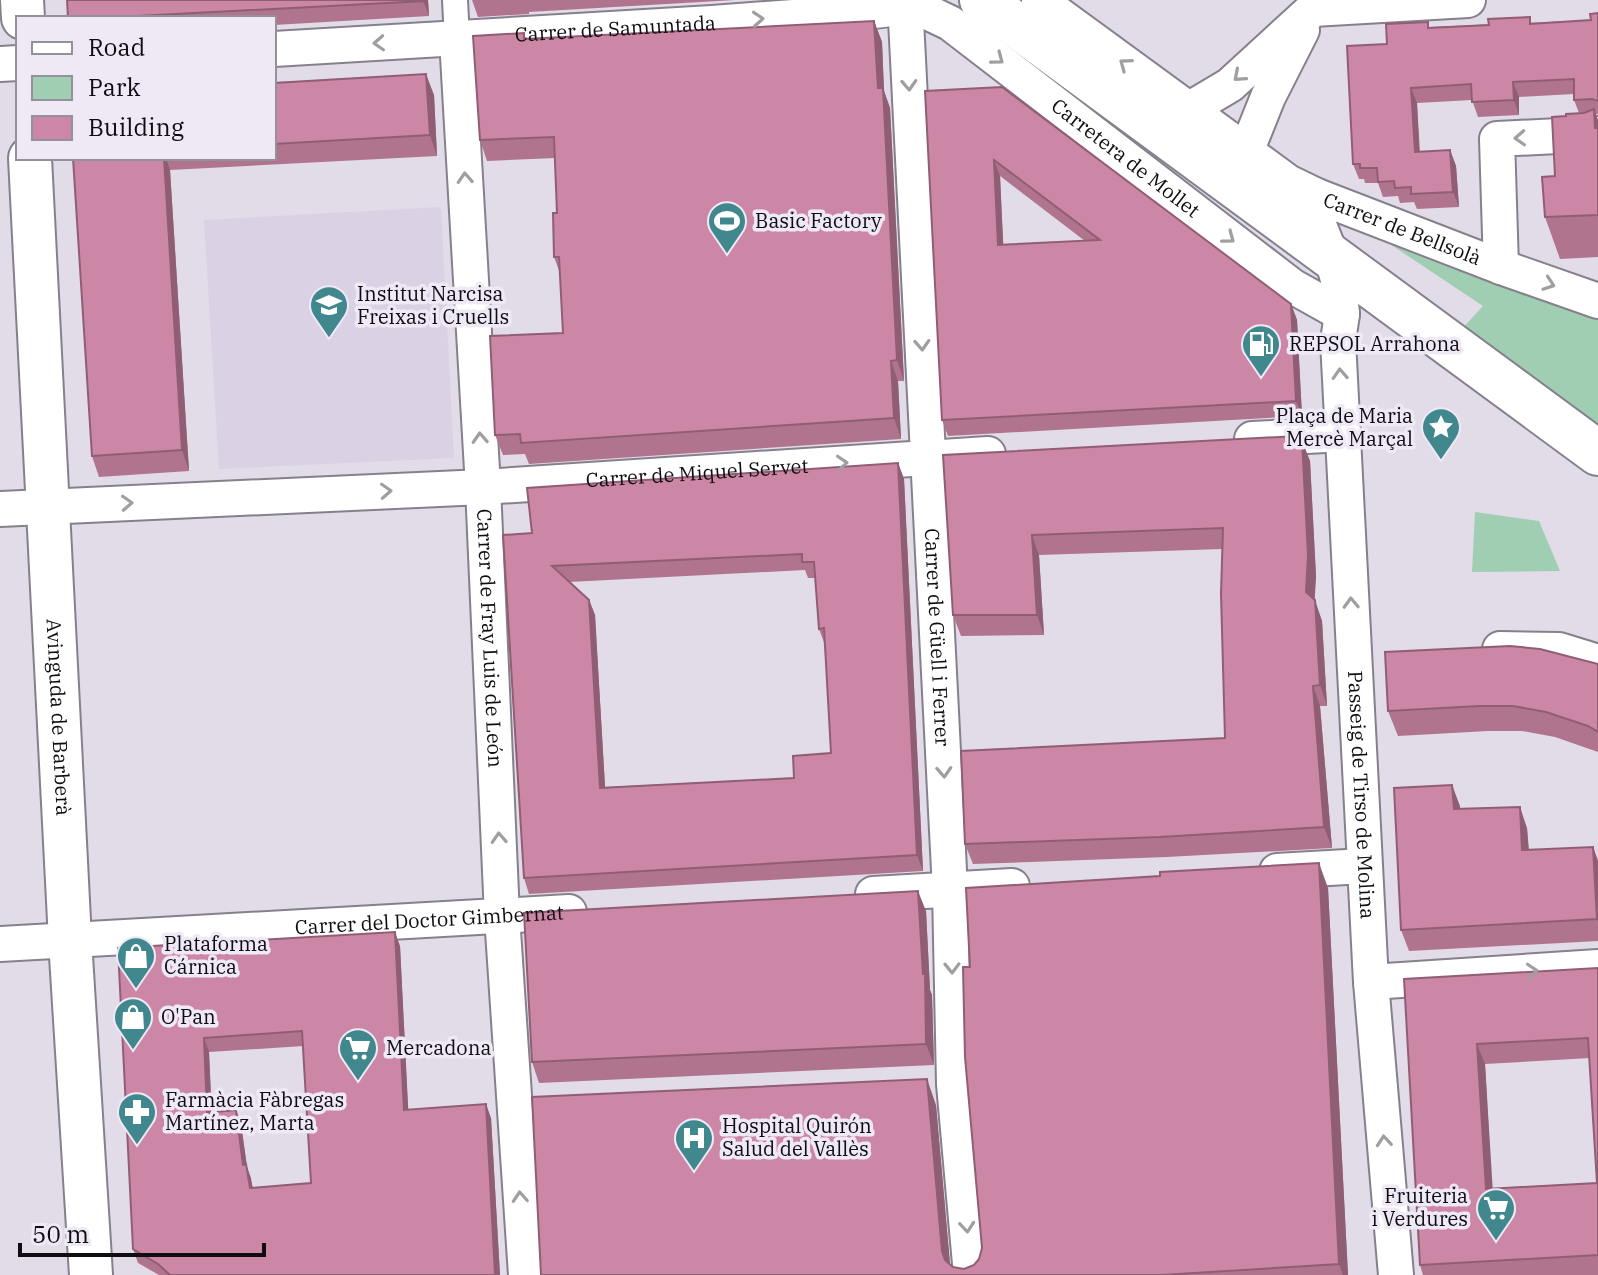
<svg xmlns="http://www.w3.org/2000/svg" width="1598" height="1275" viewBox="0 0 1598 1275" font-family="'IBM Plex Serif',serif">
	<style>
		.built { fill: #dad1e4 }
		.green { fill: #9fceb2 }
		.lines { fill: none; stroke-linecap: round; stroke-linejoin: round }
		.pedestrian-casing { stroke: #86808c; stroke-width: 28 }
		.minor-casing { stroke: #86808c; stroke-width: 38 }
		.tertiary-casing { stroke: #86808c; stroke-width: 46 }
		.secondary-casing { stroke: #86808c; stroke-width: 48 }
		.pedestrian { stroke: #fff; stroke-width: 24 }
		.minor { stroke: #fff; stroke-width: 34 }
		.tertiary { stroke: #fff; stroke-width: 42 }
		.secondary { stroke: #fff; stroke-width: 44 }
		.wall { fill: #b0748f; fill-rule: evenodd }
		.shaded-wall { fill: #905e74 }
		.building { fill: #cd87a6; stroke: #905e74; stroke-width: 2; fill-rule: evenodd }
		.oneway { stroke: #9f9ea0 }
		.labels { text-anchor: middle; stroke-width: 7; stroke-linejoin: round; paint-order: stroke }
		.street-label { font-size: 20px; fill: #0f0d11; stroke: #efe9f6 }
		.poi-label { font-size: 20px; fill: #0f0d11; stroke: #efe9f6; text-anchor: start }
	</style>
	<rect width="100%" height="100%" fill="#e2dce8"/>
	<polygon class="built" points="441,207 454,458 219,469 204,220"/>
	<g class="green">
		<polygon points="1375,234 1598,308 1598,434 1459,332 1483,306"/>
		<polygon points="1475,512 1539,521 1560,571 1472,572"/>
	</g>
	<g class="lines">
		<defs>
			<polyline id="pedestrian" points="455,0 457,39"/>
			<g id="minor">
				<path id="s1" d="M 905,0 L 950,890 L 954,1084 L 971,1275"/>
				<path id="s2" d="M 1039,0 L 1288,182 L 1317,196 L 1501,267 L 1598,301"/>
				<path id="s3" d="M 457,39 L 483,487 L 502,916 L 526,1275"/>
				<path id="s4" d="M 274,49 L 712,23 L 874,11 L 907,7 L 927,12 L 950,23 L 1292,286 L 1342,314"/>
				<polyline points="0,64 18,63"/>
				<polyline points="1175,124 1188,110 1230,85 1313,9 1468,0"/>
				<polyline points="1246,152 1268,97 1302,30"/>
				<path id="s5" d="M 1317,196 L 1315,207 L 1317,220 L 1331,255 L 1339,283 L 1342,314 L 1338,341 L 1340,379 L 1371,982 L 1396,1275"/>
				<polyline points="1501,267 1497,139 1598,134"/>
				<polyline points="1252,439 1344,434"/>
				<path id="s6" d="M 0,509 L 483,487 L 988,454"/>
				<polyline points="1500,649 1559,650 1598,662"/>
				<polyline points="1277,871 1364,866"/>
				<polyline points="873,894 1012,886"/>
				<path id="s7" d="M 0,944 L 569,912"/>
				<polyline points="1371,982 1598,967"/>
			</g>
			<g id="tertiary">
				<polyline points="22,0 23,18"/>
				<path id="s8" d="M 30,158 L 70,940 L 91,1275"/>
			</g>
			<polyline id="secondary" points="982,0 1598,453"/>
		</defs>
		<use href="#pedestrian" class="pedestrian-casing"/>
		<use href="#minor" class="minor-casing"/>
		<use href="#tertiary" class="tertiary-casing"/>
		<use href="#secondary" class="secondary-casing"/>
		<use href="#pedestrian" class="pedestrian"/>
		<use href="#minor" class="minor"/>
		<use href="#tertiary" class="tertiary"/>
		<use href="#secondary" class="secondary"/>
	</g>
	<g class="wall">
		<polygon points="428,0 429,16 274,25 274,18 68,18"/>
		<polygon points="472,0 735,0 529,12 529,14 478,17"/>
		<polygon points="1598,13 1598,114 1596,114 1598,120 1598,257 1560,259 1545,217 1555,176 1566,116 1579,113 1574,100 1574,94 1519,97 1519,115 1478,117 1472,100 1417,103 1420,152 1450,150 1456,166 1459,207 1417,209 1414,202 1400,203 1398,196 1383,197 1378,183 1365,183 1364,179 1359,179 1353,164 1387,44 1430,27 1591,20"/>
		<polygon points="874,21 882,42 884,91 890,108 904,381 898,381 901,439 529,464 525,454 503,455 495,435 563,333 560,273 554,257 557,213 555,158 487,161 480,140 524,33 526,39"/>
		<polygon points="274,83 434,95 437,156 170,170 189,471 99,477 92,456 73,158 274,158"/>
		<path d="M 925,91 L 1291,304 L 1297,320 L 1302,416 L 948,436 L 942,420 ZM 1000,176 L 1085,241 L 1003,244 Z"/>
		<polygon points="1297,436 1310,461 1316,576 1314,600 1322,621 1327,706 1320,706 1332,848 1167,857 973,864 965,844 1225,738 1222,549 1039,555 1044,635 961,636 953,615 943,455"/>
		<path d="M 898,463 L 904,479 L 923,871 L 529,894 L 524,878 L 532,533 ZM 805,570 L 808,578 L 816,578 L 819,629 L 825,645 L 831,753 L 794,778 L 605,787 L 595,615 L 589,600 L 569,582 Z"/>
		<polygon points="1598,664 1598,752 1555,737 1522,731 1488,731 1398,736 1388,711"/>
		<polygon points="1452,785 1460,809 1527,828 1529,850 1593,847 1598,861 1598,941 1409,951 1401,930"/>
		<polygon points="1328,888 1348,1275 541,1275 936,1105 950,1265 953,1267 964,1269 974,1265 979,1259 982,1248 970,967"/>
		<polygon points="926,911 930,990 932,995 934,1065 539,1083 532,1062"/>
		<path d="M 400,946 L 408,1110 L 491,1118 L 500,1275 L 159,1275 L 138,1263 L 133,1249 L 118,948 ZM 303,1046 L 311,1183 L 253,1188 L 247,1167 L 241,1124 L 212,1112 L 209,1052 Z"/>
		<path d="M 1598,968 L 1598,1275 L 1423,1275 L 1420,1265 L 1404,979 ZM 1590,1058 L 1597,1183 L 1492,1189 L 1485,1064 Z"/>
	</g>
	<g class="shaded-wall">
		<polygon points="423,0 428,0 429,16"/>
		<polygon points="874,21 882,42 884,91 890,108 904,381 897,360 878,88"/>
		<polygon points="426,74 434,95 437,156 430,135"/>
		<polygon points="1513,82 1519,97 1519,115 1514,100"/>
		<polygon points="1411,88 1417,103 1420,167 1415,152"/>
		<polygon points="1594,109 1598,120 1598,136 1595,128"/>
		<polygon points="1450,150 1456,166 1459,207 1453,192"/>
		<polygon points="164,158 166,158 170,170 189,471 182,450"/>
		<polygon points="994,160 1000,176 1004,260 998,245"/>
		<polygon points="1291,304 1297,320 1302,416 1296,401"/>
		<polygon points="891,361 898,381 901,439 894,418"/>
		<polygon points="1297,436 1303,453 1302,440 1310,461 1316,576 1314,612 1306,592"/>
		<polygon points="898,463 904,479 923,871 917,855"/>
		<polygon points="1032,535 1039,555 1044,635 1037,615"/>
		<polygon points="589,600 595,615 606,803 600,788"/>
		<polygon points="1315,600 1322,621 1327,706 1320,685"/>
		<polygon points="1313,686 1320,706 1332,848 1324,827"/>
		<polygon points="1452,785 1460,806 1461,831 1454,809"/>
		<polygon points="1520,807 1527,828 1530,871 1522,850"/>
		<polygon points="1593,847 1598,861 1598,922 1597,919"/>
		<polygon points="1319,863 1328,888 1348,1275 1343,1275 1339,1264"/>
		<polygon points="918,891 926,911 930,990 932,995 934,1065 926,1044"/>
		<polygon points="395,932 400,946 409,1124 404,1110"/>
		<polygon points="204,1038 209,1052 212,1127 207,1113"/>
		<polygon points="1477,1044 1485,1064 1494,1210 1486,1189"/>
		<polygon points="927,1079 936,1105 951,1275 942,1251"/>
		<polygon points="486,1104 491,1118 500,1275 495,1275"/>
		<polygon points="236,1110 241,1124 247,1167 251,1178 255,1203 243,1165"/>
	</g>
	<g class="building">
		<polygon points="67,0 423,0 424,1 99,18 68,18"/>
		<polygon points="1598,13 1598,101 1592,99 1574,100 1574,79 1513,82 1514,100 1472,102 1471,84 1411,88 1415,152 1450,150 1453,192 1411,194 1411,187 1395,188 1394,181 1378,182 1377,168 1360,168 1360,164 1353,164 1347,46 1387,44 1386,24 1428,22 1428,28 1489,25 1488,19 1530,17 1530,24 1591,20 1590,14"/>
		<polygon points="874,21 878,88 883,88 897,360 891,361 894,418 521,443 520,434 495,435 490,336 563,333 559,257 554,257 553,213 557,213 554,137 480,140 473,36 524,33 524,39"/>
		<polygon points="426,74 430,135 274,144 274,83"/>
		<path d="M 1002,87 L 1291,304 L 1296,401 L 942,420 L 925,91 ZM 994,160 L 1100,240 L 998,245 Z"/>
		<polygon points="1594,109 1595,128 1598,128 1598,215 1545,217 1542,177 1555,176 1552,117 1566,116 1566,114 1584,113"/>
		<polygon points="73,158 164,158 182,450 92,456"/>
		<polygon points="1297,436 1297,440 1302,440 1308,555 1306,592 1315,600 1320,685 1313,686 1324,827 1160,837 965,844 961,751 1225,738 1221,594 1223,528 1032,535 1037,615 953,615 943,455"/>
		<path d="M 898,463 L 917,855 L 524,878 L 503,535 L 532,533 L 527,488 ZM 802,554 L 802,562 L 814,562 L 819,629 L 824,628 L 831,753 L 793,756 L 794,778 L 600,788 L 589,600 L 552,566 Z"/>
		<polygon points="1510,646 1540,649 1598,664 1598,732 1588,726 1546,712 1513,706 1479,706 1388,711 1385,652"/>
		<polygon points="1452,785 1454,809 1520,807 1522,850 1593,847 1597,919 1401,930 1394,788"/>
		<polygon points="1319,863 1339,1264 1162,1275 541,1275 532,1097 927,1079 942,1251 945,1260 953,1267 964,1269 974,1265 979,1259 982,1248 965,1057 963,967 970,967 966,888 1160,876 1160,872"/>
		<polygon points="918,891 923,974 925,974 926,1044 532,1062 524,913"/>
		<path d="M 395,932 L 404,1110 L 486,1104 L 495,1275 L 170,1275 L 158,1264 L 133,1249 L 118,948 ZM 302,1031 L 311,1183 L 250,1188 L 246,1164 L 243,1165 L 236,1110 L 207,1113 L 204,1038 Z"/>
		<path d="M 1598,968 L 1598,1255 L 1420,1265 L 1404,979 ZM 1588,1038 L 1597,1183 L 1486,1189 L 1477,1044 Z"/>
	</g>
	<defs><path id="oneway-chevron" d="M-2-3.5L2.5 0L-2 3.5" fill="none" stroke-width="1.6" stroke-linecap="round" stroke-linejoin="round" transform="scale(2)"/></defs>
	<g class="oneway">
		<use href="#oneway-chevron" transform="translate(758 19) rotate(-4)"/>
		<use href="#oneway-chevron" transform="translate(379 43) rotate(177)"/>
		<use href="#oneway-chevron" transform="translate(998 59) rotate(37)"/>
		<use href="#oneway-chevron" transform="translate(1125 64) rotate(-144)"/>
		<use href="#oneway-chevron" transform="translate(1239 76) rotate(139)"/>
		<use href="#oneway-chevron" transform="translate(909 85) rotate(87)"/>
		<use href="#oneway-chevron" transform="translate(1520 138) rotate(177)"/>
		<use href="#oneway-chevron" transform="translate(465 178) rotate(-93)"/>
		<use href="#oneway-chevron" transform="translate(1229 238) rotate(37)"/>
		<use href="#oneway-chevron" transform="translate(1549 284) rotate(19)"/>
		<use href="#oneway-chevron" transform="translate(922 345) rotate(87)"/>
		<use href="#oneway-chevron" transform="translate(1340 374) rotate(-93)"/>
		<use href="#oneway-chevron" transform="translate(480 438) rotate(-93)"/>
		<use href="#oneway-chevron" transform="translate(842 463) rotate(-4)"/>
		<use href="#oneway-chevron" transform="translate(386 491) rotate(-3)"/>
		<use href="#oneway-chevron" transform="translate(127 503) rotate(-3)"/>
		<use href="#oneway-chevron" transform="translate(1351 603) rotate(-92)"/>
		<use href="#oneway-chevron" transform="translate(944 772) rotate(87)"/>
		<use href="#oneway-chevron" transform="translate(499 838) rotate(-93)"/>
		<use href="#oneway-chevron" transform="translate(952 968) rotate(89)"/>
		<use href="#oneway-chevron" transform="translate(1532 971) rotate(-4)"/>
		<use href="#oneway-chevron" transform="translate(1384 1141) rotate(-95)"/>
		<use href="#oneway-chevron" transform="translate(520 1197) rotate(-94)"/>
		<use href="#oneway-chevron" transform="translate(967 1227) rotate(85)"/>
	</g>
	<defs>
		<symbol id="stadium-pin" viewBox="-11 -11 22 30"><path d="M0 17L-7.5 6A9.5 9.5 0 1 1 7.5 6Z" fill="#40888e" stroke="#efe9f6"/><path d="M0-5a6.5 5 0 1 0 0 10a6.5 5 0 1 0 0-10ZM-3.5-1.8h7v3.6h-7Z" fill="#fff"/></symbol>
		<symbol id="school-pin" viewBox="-11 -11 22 30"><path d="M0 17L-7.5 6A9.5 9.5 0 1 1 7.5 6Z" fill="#40888e" stroke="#efe9f6"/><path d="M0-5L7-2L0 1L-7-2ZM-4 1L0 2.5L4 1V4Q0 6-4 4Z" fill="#fff"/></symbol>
		<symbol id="fuel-pin" viewBox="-11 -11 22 30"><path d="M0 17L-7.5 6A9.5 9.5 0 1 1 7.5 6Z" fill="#40888e" stroke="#efe9f6"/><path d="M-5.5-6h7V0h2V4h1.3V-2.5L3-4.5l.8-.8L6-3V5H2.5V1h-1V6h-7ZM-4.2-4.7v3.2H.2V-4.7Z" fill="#fff"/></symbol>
		<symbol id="sight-pin" viewBox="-11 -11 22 30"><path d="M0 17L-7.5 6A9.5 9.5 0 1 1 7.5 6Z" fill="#40888e" stroke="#efe9f6"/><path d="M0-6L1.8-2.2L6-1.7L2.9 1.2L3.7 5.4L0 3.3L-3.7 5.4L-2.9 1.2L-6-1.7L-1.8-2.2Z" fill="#fff"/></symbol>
		<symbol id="shop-pin" viewBox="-11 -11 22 30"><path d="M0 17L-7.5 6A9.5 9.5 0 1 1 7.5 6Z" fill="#40888e" stroke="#efe9f6"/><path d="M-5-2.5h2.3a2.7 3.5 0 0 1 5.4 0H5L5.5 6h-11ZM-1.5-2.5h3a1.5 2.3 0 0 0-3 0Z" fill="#fff"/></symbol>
		<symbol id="supermarket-pin" viewBox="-11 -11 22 30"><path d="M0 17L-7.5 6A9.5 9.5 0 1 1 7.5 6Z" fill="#40888e" stroke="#efe9f6"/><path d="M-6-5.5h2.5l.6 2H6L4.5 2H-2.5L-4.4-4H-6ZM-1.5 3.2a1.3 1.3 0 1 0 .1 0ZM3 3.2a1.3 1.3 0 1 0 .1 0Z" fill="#fff"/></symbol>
		<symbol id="pharmacy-pin" viewBox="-11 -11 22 30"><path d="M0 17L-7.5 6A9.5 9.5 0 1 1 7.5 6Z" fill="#40888e" stroke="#efe9f6"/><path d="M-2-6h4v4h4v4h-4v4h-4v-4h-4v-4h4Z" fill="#fff"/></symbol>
		<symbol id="hospital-pin" viewBox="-11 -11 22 30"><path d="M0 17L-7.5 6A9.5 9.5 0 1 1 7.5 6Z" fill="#40888e" stroke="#efe9f6"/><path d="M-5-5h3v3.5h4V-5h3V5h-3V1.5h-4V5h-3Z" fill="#fff"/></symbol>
	</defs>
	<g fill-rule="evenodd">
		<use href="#stadium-pin" x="705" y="199" width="44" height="60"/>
		<use href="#school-pin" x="307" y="283" width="44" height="60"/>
		<use href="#fuel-pin" x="1239" y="322" width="44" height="60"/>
		<use href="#sight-pin" x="1419" y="405" width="44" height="60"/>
		<use href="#shop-pin" x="114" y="934" width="44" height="60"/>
		<use href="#shop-pin" x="111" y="995" width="44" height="60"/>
		<use href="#supermarket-pin" x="336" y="1026" width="44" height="60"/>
		<use href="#pharmacy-pin" x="115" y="1090" width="44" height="60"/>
		<use href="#hospital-pin" x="672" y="1116" width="44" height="60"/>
		<use href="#supermarket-pin" x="1474" y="1186" width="44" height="60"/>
	</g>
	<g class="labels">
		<g class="street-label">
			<text dy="7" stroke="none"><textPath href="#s4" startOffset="342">Carrer de Samuntada</textPath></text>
			<text dy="7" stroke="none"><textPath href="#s4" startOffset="902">Carretera de Mollet</textPath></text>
			<text dy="7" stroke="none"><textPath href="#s2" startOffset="432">Carrer de Bellsolà</textPath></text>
			<text dy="7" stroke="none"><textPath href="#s6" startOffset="698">Carrer de Miquel Servet</textPath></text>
			<text dy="7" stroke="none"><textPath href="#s3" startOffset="600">Carrer de Fray Luis de León</textPath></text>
			<text dy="7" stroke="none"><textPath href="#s1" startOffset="638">Carrer de Güell i Ferrer</textPath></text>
			<text dy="7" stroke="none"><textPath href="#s8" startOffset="560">Avinguda de Barberà</textPath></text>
			<text dy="7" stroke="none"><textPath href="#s5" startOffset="604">Passeig de Tirso de Molina</textPath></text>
			<text dy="7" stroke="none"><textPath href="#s7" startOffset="430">Carrer del Doctor Gimbernat</textPath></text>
		</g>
		<g class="poi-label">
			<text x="755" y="228">Basic Factory</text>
			<text x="357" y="301">Institut Narcisa<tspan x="357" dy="23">Freixas i Cruells</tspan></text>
			<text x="1289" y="351">REPSOL Arrahona</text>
			<text x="1413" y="423" text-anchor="end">Plaça de Maria<tspan x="1413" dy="23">Mercè Marçal</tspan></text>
			<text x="164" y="951">Plataforma<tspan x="164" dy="23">Cárnica</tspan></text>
			<text x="161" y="1024">O'Pan</text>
			<text x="386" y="1055">Mercadona</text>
			<text x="165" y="1107">Farmàcia Fàbregas<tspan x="165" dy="23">Martínez, Marta</tspan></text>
			<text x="722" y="1133">Hospital Quirón<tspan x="722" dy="23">Salud del Vallès</tspan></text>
			<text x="1468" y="1203" text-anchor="end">Fruiteria<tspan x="1468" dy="23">i Verdures</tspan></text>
		</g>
	</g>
	<rect x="16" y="16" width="260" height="144" fill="#efe9f6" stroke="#95919a" stroke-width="2"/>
	<rect x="32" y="42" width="40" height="12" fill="#ffffff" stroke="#95919a" stroke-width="2"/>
	<text x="88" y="56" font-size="24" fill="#0f0d11">Road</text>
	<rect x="32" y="76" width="40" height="24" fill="#9fceb2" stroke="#95919a" stroke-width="2"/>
	<text x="88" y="96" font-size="24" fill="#0f0d11">Park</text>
	<rect x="32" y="116" width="40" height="24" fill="#cd87a6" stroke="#95919a" stroke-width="2"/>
	<text x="88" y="136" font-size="24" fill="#0f0d11">Building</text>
	<path d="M20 1243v12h244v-12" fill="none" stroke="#0f0d11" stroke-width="4"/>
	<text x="32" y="1243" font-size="24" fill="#0f0d11" stroke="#efe9f6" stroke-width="6" paint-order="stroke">50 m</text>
</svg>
